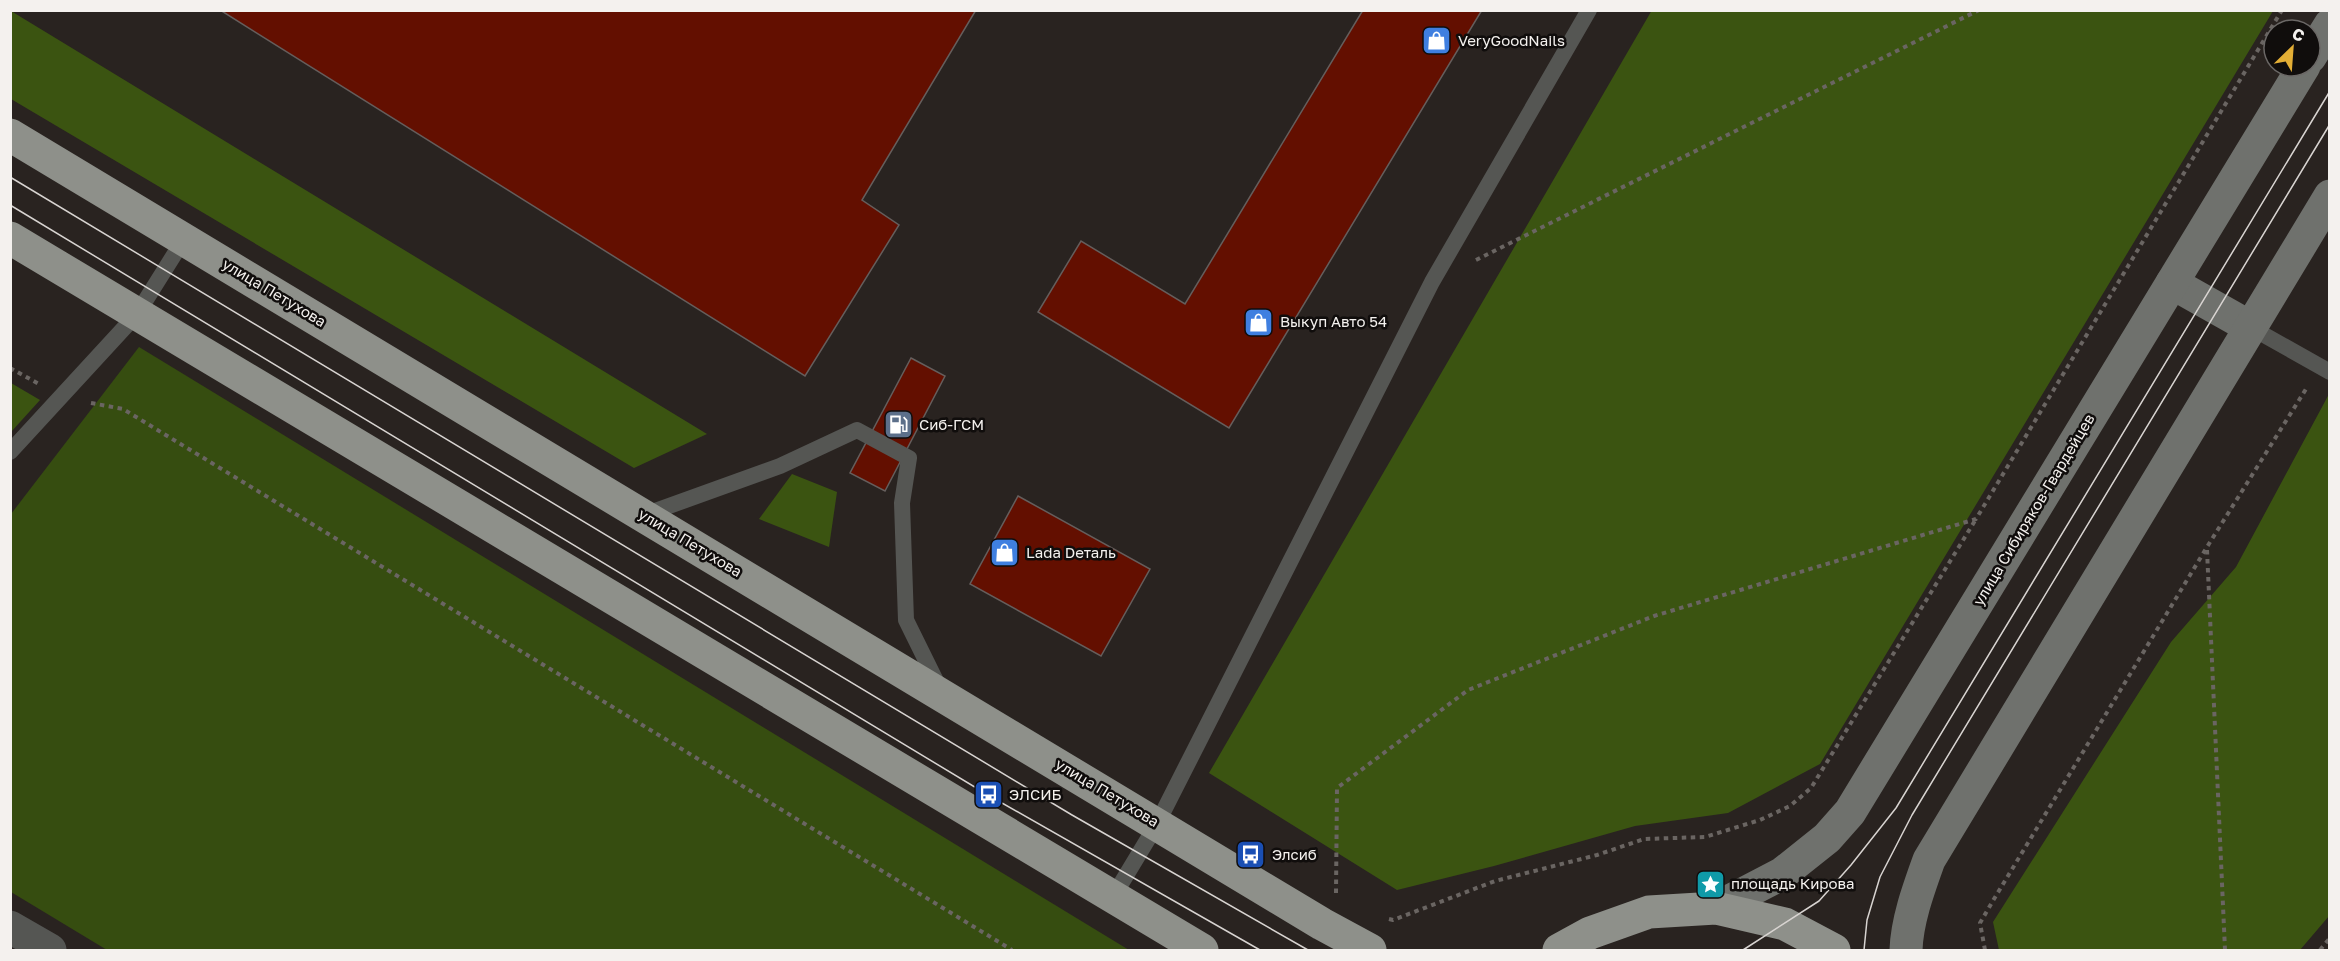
<svg xmlns="http://www.w3.org/2000/svg" width="2340" height="961" viewBox="0 0 2340 961" font-family="'Golos Text',sans-serif">
	<style>
		.green { fill: #364d10 }
		.forest { fill: #3b5411 }
		.building { fill: #630f00; stroke: #655e5c; stroke-width: 1.5 }
		.lines { fill: none; stroke-linecap: round; stroke-linejoin: round }
		.path { stroke: #6a6562; stroke-width: 4; stroke-dasharray: 4.5 4.5; stroke-linecap: butt }
		.service { stroke: #555653; stroke-width: 16 }
		.minor { stroke: #555653; stroke-width: 33 }
		.secondary { stroke: #6f716d; stroke-width: 33 }
		.trunk { stroke: #8e908a; stroke-width: 33 }
		.tram { stroke: #d8d4d1; stroke-width: 1.5 }
		.labels { text-anchor: middle; stroke-width: 5; stroke-linejoin: round; paint-order: stroke }
		.poi-label { font-size: 15px; fill: #f4f1ee; stroke: #100d0c; text-anchor: start }
		.street-label { font-size: 15px; fill: #f4f1ee; stroke: #100d0c }
	</style>
	<rect width="100%" height="100%" fill="#292320"/>
	<polygon class="green" points="139,347 1129,950 107,950 11,892 11,514"/>
	<g class="forest">
		<polygon points="11,10 11,11 707,434 634,468 11,99"/>
		<polygon points="1652,10 2273,11 1820,764 1728,813 1635,826 1494,866 1397,890 1209,773"/>
		<polygon points="11,383 40,400 11,432"/>
		<polygon points="2329,394 2329,916 2300,950 1999,950 1993,922 2171,642 2236,567"/>
		<polygon points="792,474 837,492 829,547 759,519"/>
	</g>
	<g class="building">
		<polygon points="220,10 976,10 862,200 899,225 805,376"/>
		<polygon points="1363,10 1482,10 1229,428 1038,312 1081,241 1185,304"/>
		<polygon points="911,358 945,376 885,491 850,473"/>
		<polygon points="1018,496 1150,569 1101,656 970,584"/>
	</g>
	<g class="lines">
		<g class="path">
			<polyline points="1476,260 1979,10"/>
			<polyline points="10,368 39,384"/>
			<polyline points="91,403 123,409 1012,950"/>
			<polyline points="2207,550 2225,950"/>
			<polyline points="1336,893 1337,788 1468,690 1654,616 1976,519 2282,10"/>
			<polyline points="1389,919 1393,920 1495,881 1597,855 1644,839 1705,837 1760,820 1790,806 1811,788 1976,519"/>
			<polyline points="1985,950 1980,923 1994,899 2207,547 2306,389"/>
			<polyline points="2320,950 2330,938"/>
		</g>
		<g class="service">
			<polyline points="2250,327 2330,372"/>
			<polyline points="10,452 137,314 184,239"/>
			<polyline points="644,515 780,466 857,430 909,458 902,503 906,620 940,689"/>
			<polyline points="1113,897 1157,824 1432,282 1589,10"/>
		</g>
		<polyline class="minor" points="10,927 50,950"/>
		<g class="secondary">
			<polyline points="2310,57 2330,25"/>
			<polyline points="2172,283 2250,327"/>
			<polyline points="1716,908 1783,873 1827,838 1850,812 2304,66"/>
			<path d="M 1906,950 C 1907,920 1919,888 1929,860 L 2330,196"/>
		</g>
		<g class="trunk">
			<polyline points="10,135 1322,924 1370,950"/>
			<polyline points="10,238 1202,950"/>
			<polyline points="1559,950 1590,933 1649,912 1716,908 1785,924 1834,950"/>
		</g>
		<g class="tram">
			<polyline points="10,177 1072,815 1308,950"/>
			<polyline points="10,205 988,795 1260,950"/>
			<polyline points="1743,950 1819,901 1851,865 1896,808 2330,91"/>
			<polyline points="1864,950 1867,920 1880,877 1912,815 2330,124"/>
		</g>
	</g>
	<defs>
		<symbol id="shop-square" viewBox="-11 -11 22 22"><rect x="-9" y="-9" width="18" height="18" rx="4" fill="#3f7fe0" stroke="#100d0c"/><path d="M-5-2.5h2.3a2.7 3.5 0 0 1 5.4 0H5L5.5 6h-11ZM-1.5-2.5h3a1.5 2.3 0 0 0-3 0Z" fill="#fff"/></symbol>
		<symbol id="fuel-square" viewBox="-11 -11 22 22"><rect x="-9" y="-9" width="18" height="18" rx="4" fill="#5c6f8a" stroke="#100d0c"/><path d="M-5.5-6h7V0h2V4h1.3V-2.5L3-4.5l.8-.8L6-3V5H2.5V1h-1V6h-7ZM-4.2-4.7v3.2H.2V-4.7Z" fill="#fff"/></symbol>
		<symbol id="bus-square" viewBox="-11 -11 22 22"><rect x="-9" y="-9" width="18" height="18" rx="4" fill="#1a4fb4" stroke="#100d0c"/><path d="M-5-6H5V4H4V6H2V4H-2V6H-4V4H-5ZM-3.5-4V0h7V-4ZM-3.5 1.2v1.5H-2V1.2ZM2 1.2v1.5H3.5V1.2Z" fill="#fff"/></symbol>
		<symbol id="sight-square" viewBox="-11 -11 22 22"><rect x="-9" y="-9" width="18" height="18" rx="4" fill="#0f9aa8" stroke="#100d0c"/><path d="M0-6L1.8-2.2L6-1.7L2.9 1.2L3.7 5.4L0 3.3L-3.7 5.4L-2.9 1.2L-6-1.7L-1.8-2.2Z" fill="#fff"/></symbol>
	</defs>
	<g fill-rule="evenodd">
		<use href="#shop-square" x="1420" y="24" width="33" height="33"/>
		<use href="#shop-square" x="1242" y="306" width="33" height="33"/>
		<use href="#fuel-square" x="882" y="408" width="33" height="33"/>
		<use href="#shop-square" x="988" y="536" width="33" height="33"/>
		<use href="#bus-square" x="972" y="778" width="33" height="33"/>
		<use href="#bus-square" x="1234" y="838" width="33" height="33"/>
		<use href="#sight-square" x="1694" y="868" width="33" height="33"/>
	</g>
	<g class="labels">
		<g class="poi-label">
			<text x="1458" y="46">VeryGoodNails</text>
			<text x="1280" y="327">Выкуп Авто 54</text>
			<text x="919" y="430">Сиб-ГСМ</text>
			<text x="1026" y="558">Lada Dеталь</text>
			<text x="1009" y="800">ЭЛСИБ</text>
			<text x="1272" y="860">Элсиб</text>
			<text x="1731" y="889">площадь Кирова</text>
		</g>
		<g class="street-label">
			<text transform="translate(274 293) rotate(31)" y="5">улица Петухова</text>
			<text transform="translate(2034 510) rotate(-59)" y="5">улица Сибиряков-Гвардейцев</text>
			<text transform="translate(690 543) rotate(31)" y="5">улица Петухова</text>
			<text transform="translate(1107 793) rotate(31)" y="5">улица Петухова</text>
		</g>
	</g>
	<rect width="2340" height="961" fill="none" stroke="#f4f1ee" stroke-width="24"/>
	<g transform="translate(2292 48) rotate(25)"><circle r="28" fill="#100d0c" stroke="#6b6866" stroke-width="1.5"/>
	<path d="M0-4.5L10 22L0 15L-10 22Z" fill="#e3ae35"/>
	<text y="-9" font-size="16" font-weight="bold" text-anchor="middle" fill="#f4f1ee">С</text>
	</g>
</svg>
